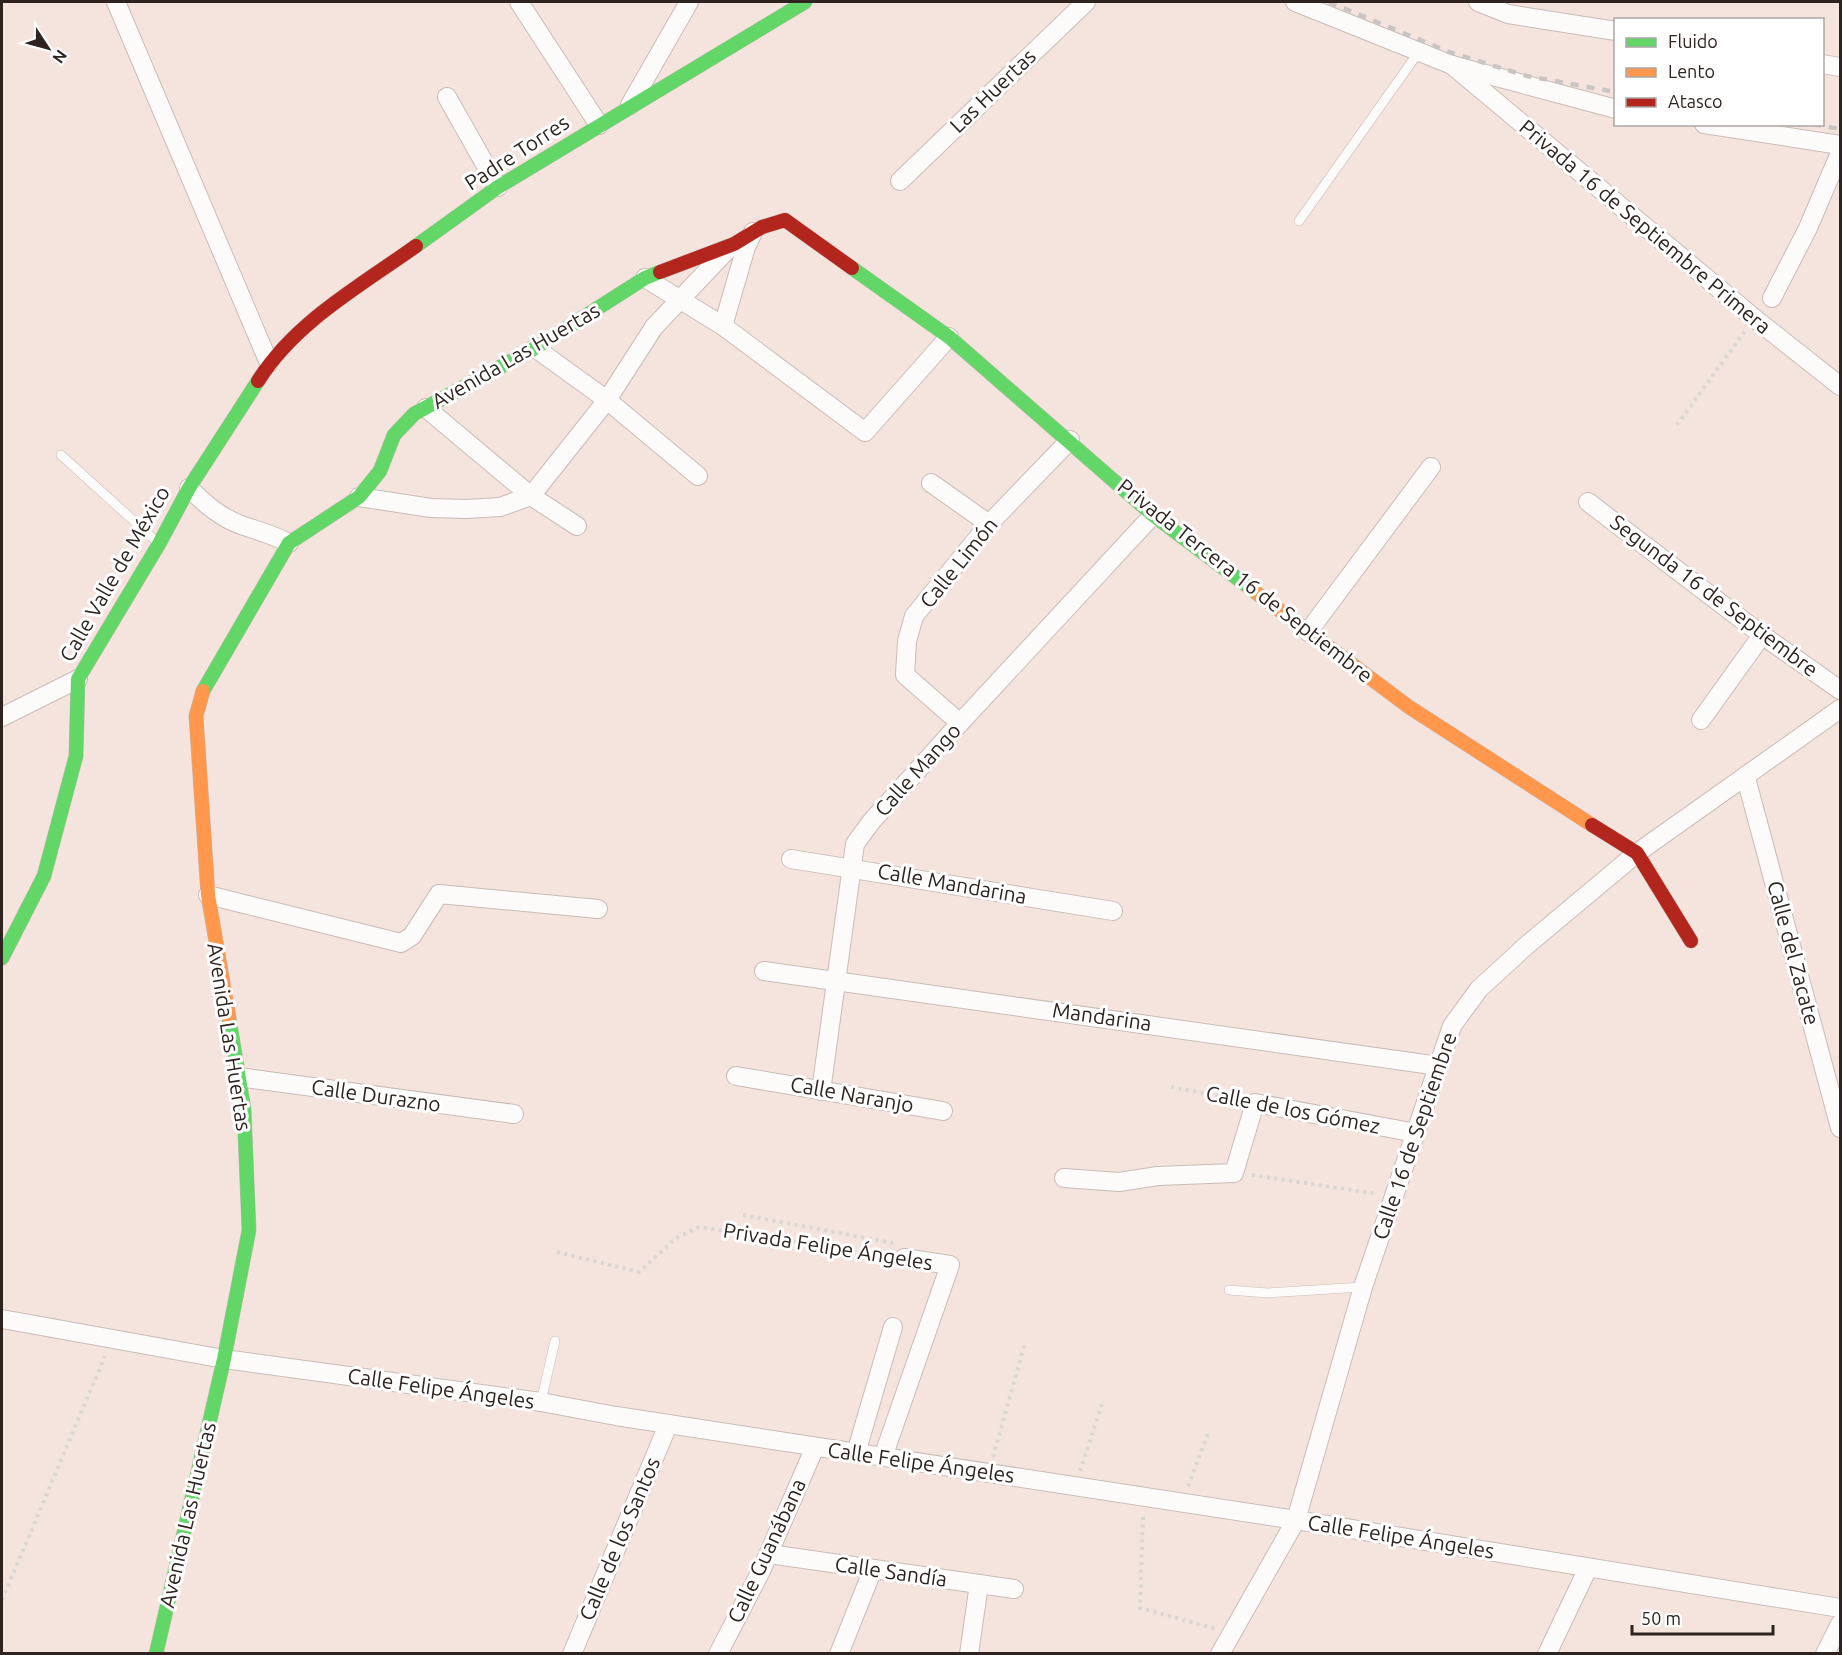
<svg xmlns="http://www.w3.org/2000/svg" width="1842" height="1655" viewBox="0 0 1842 1655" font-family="Ubuntu,sans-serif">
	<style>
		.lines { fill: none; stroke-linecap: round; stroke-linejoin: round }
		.lane-casing { stroke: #c9bcb7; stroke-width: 10 }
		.street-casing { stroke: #c9bcb7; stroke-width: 20 }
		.fast-casing { stroke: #c9bcb7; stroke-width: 15 }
		.slow-casing { stroke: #c9bcb7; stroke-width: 15 }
		.jam-casing { stroke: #c9bcb7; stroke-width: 15 }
		.path { stroke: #dbd6d4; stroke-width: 4; stroke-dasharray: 3 4.5; stroke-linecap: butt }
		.lane { stroke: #fdfbfa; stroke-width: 9 }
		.street { stroke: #fdfbfa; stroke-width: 18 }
		.fast { stroke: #63d668; stroke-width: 14 }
		.slow { stroke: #ff974d; stroke-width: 14 }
		.jam { stroke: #b3261e; stroke-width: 14 }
		.rail { stroke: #cac5c3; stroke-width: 4.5; stroke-dasharray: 8 8; stroke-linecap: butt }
		.labels { text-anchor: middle; stroke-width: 6; stroke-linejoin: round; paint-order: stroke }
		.street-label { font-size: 21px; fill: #2e231f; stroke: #fff }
	</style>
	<rect width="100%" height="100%" fill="#f4e4dd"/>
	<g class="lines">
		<defs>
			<g id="lane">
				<polyline points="1299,221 1418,53"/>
				<polyline points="61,455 157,542"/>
				<polyline points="1229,1290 1267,1293 1363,1287"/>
				<polyline points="541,1402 555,1341"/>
			</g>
			<g id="street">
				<polyline points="116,2 269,363"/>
				<polyline points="519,2 599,125"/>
				<polyline points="1295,2 1452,65 1616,109"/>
				<polyline points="1478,2 1508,14 1616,31"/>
				<polyline points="1822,64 1840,67"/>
				<polyline points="1452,65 1754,318 1840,386"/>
				<polyline points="447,97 498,187"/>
				<polyline points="630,105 689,2"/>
				<polyline points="1704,124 1840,145"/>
				<polyline points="900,181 1086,2"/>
				<polyline points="645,278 723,326 865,432 949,337"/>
				<polyline points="1772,298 1808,228 1840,153"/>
				<polyline points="723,326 746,247 753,232"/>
				<polyline points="535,348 607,400 698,476"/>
				<polyline points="426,408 531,496 577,526"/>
				<polyline points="931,483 989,524"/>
				<path d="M 189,488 C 205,504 222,519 244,526 C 262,532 271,534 289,543"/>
				<polyline points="359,497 431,508 466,509 500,507 531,496 607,400 654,327 728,249"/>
				<polyline points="1588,502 1762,635 1840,690"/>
				<polyline points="1308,632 1431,467"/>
				<polyline points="2,717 78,679"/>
				<polyline points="1701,720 1762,635"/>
				<polyline points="960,723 905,675 907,641 914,616 989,524 1070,440"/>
				<polyline points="1746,778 1840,1128"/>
				<polyline points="791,859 1113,911"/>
				<polyline points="208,895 401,943 412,936 439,894 598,909"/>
				<polyline points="764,971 1439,1066"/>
				<polyline points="736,1076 943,1111"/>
				<polyline points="238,1077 514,1114"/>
				<polyline points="821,1091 855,844 871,822 960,723 1153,515"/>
				<polyline points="1064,1178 1119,1182 1158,1176 1234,1173 1255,1103 1416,1133"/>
				<polyline points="2,1319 224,1359 541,1402 616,1416 1296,1520 1840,1608"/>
				<polyline points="856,1453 893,1327"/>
				<polyline points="883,1457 950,1265 904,1258"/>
				<polyline points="769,1554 1014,1589"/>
				<polyline points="572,1654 668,1425"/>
				<polyline points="718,1654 761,1571 815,1447"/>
				<polyline points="839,1654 873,1569"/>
				<polyline points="969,1654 979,1584"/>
				<polyline points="1220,1654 1296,1520 1363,1287 1452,1026 1479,989 1527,945 1637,853 1840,709"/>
				<polyline points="1547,1654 1588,1568"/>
				<polyline points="1825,1654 1840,1624"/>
			</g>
			<g id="fast">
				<polyline points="416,246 498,187 805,2"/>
				<polyline points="852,268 949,337 1153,515 1258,594"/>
				<polyline points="203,691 289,543 359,497 380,471 394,435 414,414 535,348 645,278 660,272"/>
				<polyline points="2,958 44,876 76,756 78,679 159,544 189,488 258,381"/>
				<polyline points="156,1654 224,1359 249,1230 244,1109 229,1018"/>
			</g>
			<g id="slow">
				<polyline points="1258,594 1409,707 1592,825"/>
				<polyline points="203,691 196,716 208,895 229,1018"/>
			</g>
			<g id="jam">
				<polyline points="660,272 734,244 762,227 785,220 852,268"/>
				<path d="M 258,381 C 295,322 360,286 416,246"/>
				<polyline points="1592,825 1637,853 1691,941"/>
			</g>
		</defs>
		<use href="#lane" class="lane-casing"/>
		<use href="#street" class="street-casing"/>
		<use href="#fast" class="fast-casing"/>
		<use href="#slow" class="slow-casing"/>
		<use href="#jam" class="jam-casing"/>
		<g class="path">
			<polyline points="1677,425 1745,331"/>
			<polyline points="1171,1087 1240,1100"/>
			<polyline points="1252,1175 1378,1194"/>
			<polyline points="743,1215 893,1243"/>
			<polyline points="557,1252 639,1272 676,1238 699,1227 887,1256"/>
			<polyline points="993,1457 1025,1343"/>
			<polyline points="1080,1471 1103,1401"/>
			<polyline points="1188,1486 1208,1433"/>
			<polyline points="1143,1517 1140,1608 1216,1629"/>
			<polyline points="2,1600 105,1356"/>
		</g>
		<use href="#lane" class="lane"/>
		<use href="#street" class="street"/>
		<use href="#fast" class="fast"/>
		<use href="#slow" class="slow"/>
		<use href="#jam" class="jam"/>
		<g class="rail">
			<polyline points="1329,2 1449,52 1527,76 1616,92"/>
			<polyline points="1813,124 1840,129"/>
		</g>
	</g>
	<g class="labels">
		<g class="street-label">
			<text transform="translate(993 91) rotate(-44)" y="7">Las Huertas</text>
			<text transform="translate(517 153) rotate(-33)" y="7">Padre Torres</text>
			<text transform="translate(1645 227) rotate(40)" y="7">Privada 16 de Septiembre Primera</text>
			<text transform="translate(516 356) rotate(-30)" y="7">Avenida Las Huertas</text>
			<text transform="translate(959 563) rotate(-51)" y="7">Calle Limón</text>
			<text transform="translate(115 574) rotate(-60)" y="7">Calle Valle de México</text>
			<text transform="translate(1245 581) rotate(38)" y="7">Privada Tercera 16 de Septiembre</text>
			<text transform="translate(1714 596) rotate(37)" y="7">Segunda 16 de Septiembre</text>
			<text transform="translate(918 770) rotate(-48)" y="7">Calle Mango</text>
			<text transform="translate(952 884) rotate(10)" y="7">Calle Mandarina</text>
			<text transform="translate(1793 953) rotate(75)" y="7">Calle del Zacate</text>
			<text transform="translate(1102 1017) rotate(8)" y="7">Mandarina</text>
			<text transform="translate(229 1037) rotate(81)" y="7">Avenida Las Huertas</text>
			<text transform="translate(852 1095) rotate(10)" y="7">Calle Naranjo</text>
			<text transform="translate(376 1096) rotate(8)" y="7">Calle Durazno</text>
			<text transform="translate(1293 1110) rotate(11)" y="7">Calle de los Gómez</text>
			<text transform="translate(1415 1136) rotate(-71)" y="7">Calle 16 de Septiembre</text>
			<text transform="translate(828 1247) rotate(9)" y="7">Privada Felipe Ángeles</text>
			<text transform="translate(441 1389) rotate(8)" y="7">Calle Felipe Ángeles</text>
			<text transform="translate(921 1463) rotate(8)" y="7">Calle Felipe Ángeles</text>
			<text transform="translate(188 1515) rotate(-77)" y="7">Avenida Las Huertas</text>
			<text transform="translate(1401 1537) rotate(9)" y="7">Calle Felipe Ángeles</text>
			<text transform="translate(620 1539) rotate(-67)" y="7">Calle de los Santos</text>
			<text transform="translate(767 1551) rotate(-65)" y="7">Calle Guanábana</text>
			<text transform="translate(891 1572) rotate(8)" y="7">Calle Sandía</text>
		</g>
	</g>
	<rect width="1842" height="1655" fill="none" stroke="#2e231f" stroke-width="6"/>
	<rect x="1614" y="18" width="210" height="108" fill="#ffffff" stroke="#aba7a5" stroke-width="1.5"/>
	<rect x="1626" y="38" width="30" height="9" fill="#63d668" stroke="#aba7a5" stroke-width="1.5"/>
	<text x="1668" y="48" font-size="18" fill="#2e231f">Fluido</text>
	<rect x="1626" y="68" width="30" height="9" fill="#ff974d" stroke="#aba7a5" stroke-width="1.5"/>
	<text x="1668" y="78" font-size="18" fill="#2e231f">Lento</text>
	<rect x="1626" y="98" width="30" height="9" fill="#b3261e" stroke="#aba7a5" stroke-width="1.5"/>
	<text x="1668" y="108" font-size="18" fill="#2e231f">Atasco</text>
	<g transform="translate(48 48) rotate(126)" stroke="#ffffff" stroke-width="4.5" paint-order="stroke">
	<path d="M0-4.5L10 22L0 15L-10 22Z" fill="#2e231f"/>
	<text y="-9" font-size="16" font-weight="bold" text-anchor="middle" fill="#2e231f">N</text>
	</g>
	<path d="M1632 1625v9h141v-9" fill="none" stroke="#2e231f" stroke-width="3"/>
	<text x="1641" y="1625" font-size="18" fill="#2e231f" stroke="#ffffff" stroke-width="4.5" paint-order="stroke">50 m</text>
</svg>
